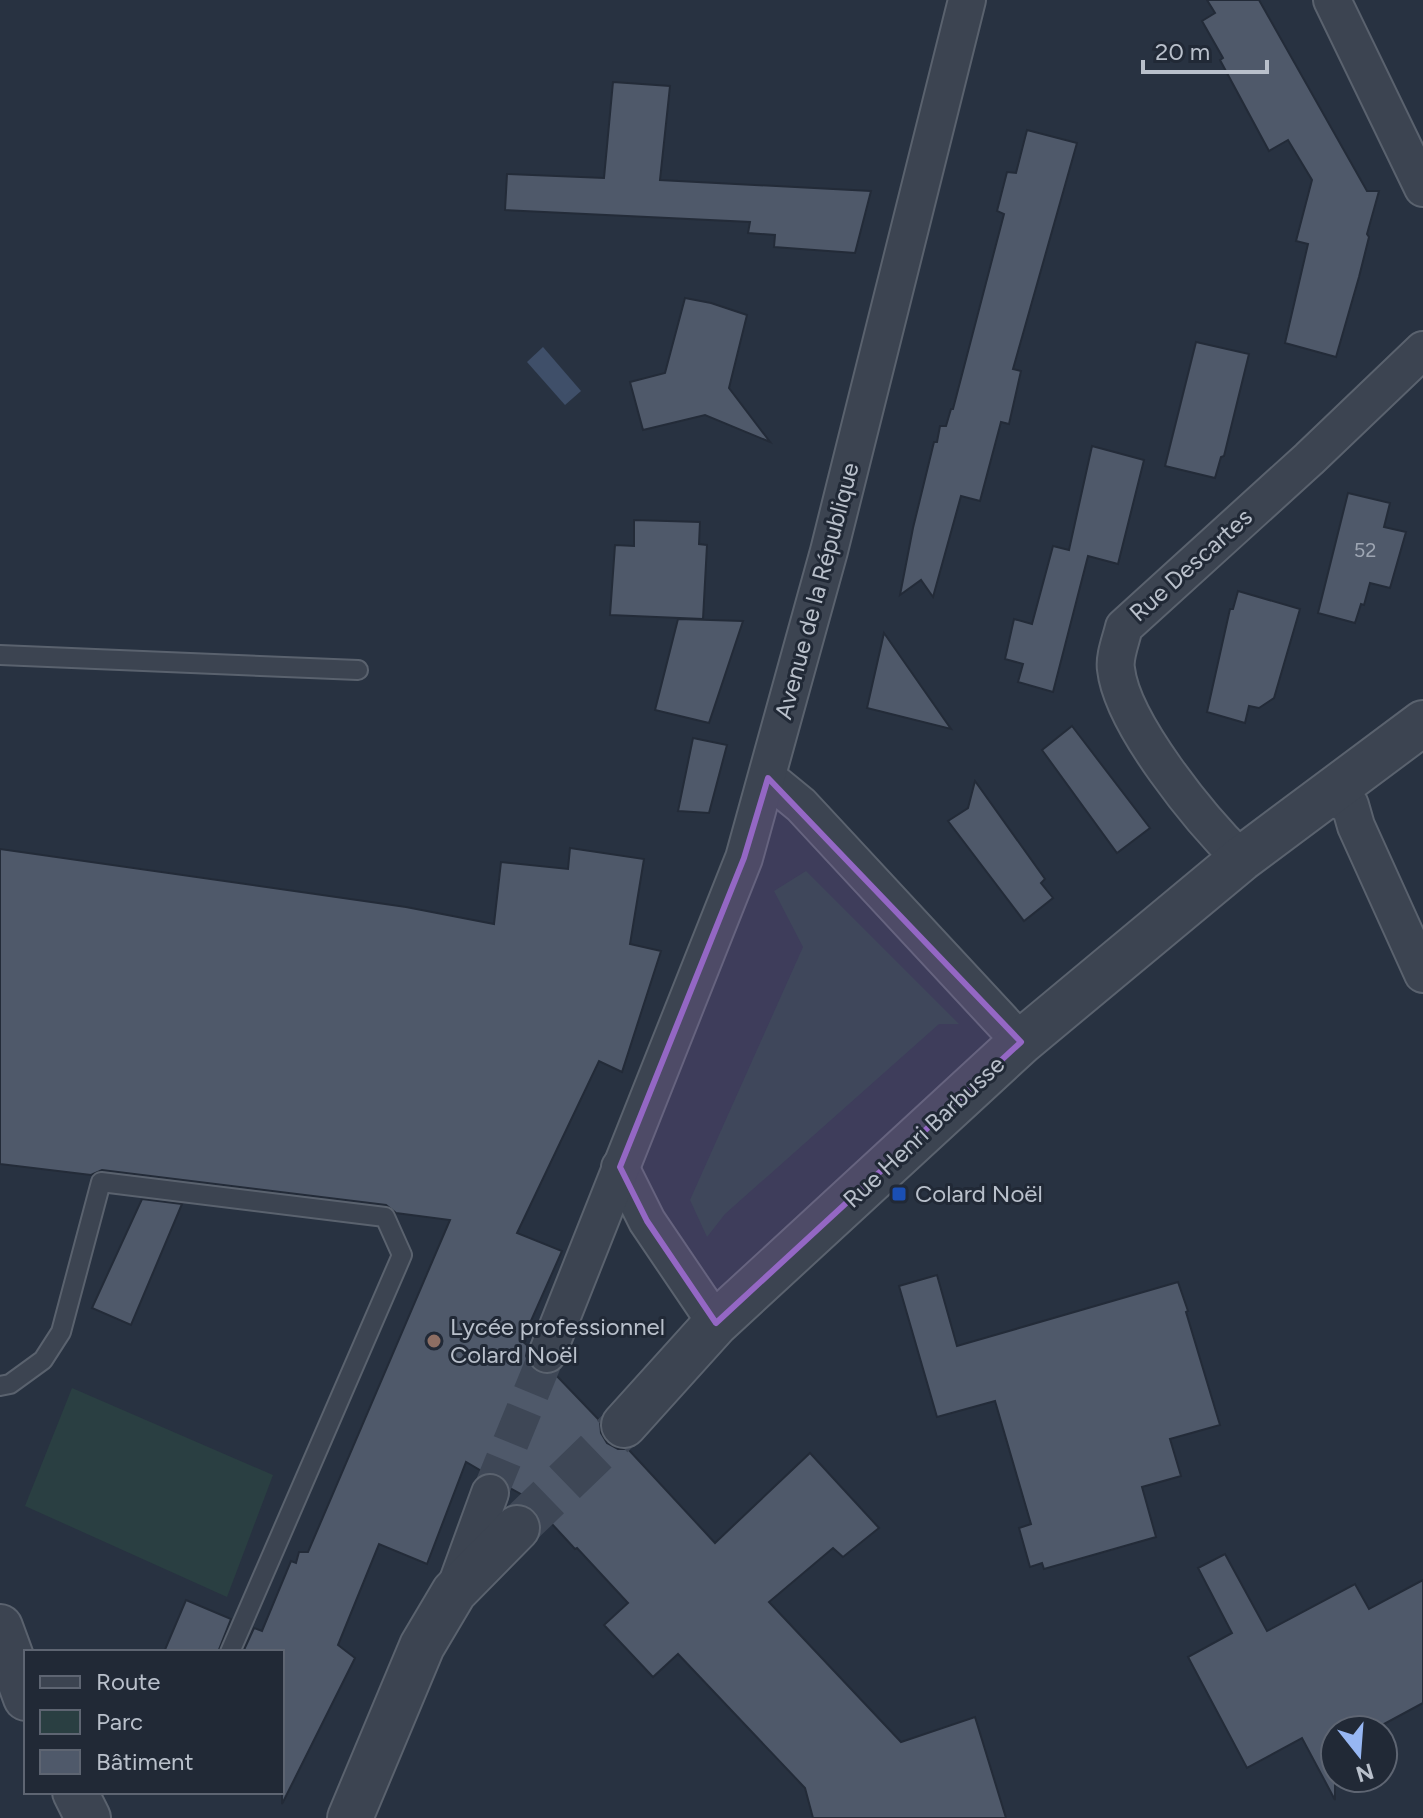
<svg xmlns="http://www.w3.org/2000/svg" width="1423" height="1818" viewBox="0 0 1423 1818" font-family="Figtree,sans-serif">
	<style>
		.green { fill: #2a3f42 }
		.water { fill: #3f4f69 }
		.building { fill: #4f596a; stroke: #232b38; stroke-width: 2 }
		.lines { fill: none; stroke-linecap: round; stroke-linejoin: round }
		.minor-tunnel { stroke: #3e4756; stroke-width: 36; stroke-dasharray: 36 18; stroke-linecap: butt }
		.tertiary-tunnel { stroke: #3e4756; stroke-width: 44; stroke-dasharray: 44 22; stroke-linecap: butt }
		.service-casing { stroke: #5a626e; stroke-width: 22 }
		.minor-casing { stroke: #5a626e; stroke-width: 40 }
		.tertiary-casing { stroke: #5a626e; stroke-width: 48 }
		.service { stroke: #3c4451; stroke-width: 18 }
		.minor { stroke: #3c4451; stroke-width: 36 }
		.tertiary { stroke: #3c4451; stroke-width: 44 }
		.marked { fill: #9467c4; fill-opacity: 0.2; stroke: #9467c4; stroke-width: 6; stroke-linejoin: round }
		.transit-dot { fill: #1a4fb4; stroke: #212936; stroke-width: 3 }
		.education-dot { fill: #8d6e63; stroke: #212936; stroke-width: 3 }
		.labels { text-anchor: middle; stroke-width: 6; stroke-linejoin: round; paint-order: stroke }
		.number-label { font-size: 20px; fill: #9ea6b3 }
		.street-label { font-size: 24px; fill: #b9c0cb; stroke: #212936 }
		.poi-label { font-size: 24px; fill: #b9c0cb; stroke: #212936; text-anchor: start }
	</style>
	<rect width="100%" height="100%" fill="#283241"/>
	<g class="green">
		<polygon points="806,871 959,1024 939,1024 725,1214 707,1237 690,1200 803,947 774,891"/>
		<polygon points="72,1388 273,1475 227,1597 25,1506"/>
	</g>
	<polygon class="water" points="543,347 581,391 565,405 527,362"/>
	<g class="building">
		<polygon points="1207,0 1259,0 1367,191 1379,191 1367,234 1369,237 1359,277 1336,357 1285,343 1308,244 1296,241 1312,180 1288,140 1269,151 1220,60 1223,58 1202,21 1215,13"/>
		<polygon points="613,82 670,86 660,180 871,191 855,253 774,247 775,235 748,233 750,222 505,210 507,174 604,178"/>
		<polygon points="1027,130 1077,143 1013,369 1021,371 1009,424 1001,422 980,501 961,496 933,597 921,580 900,595 913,528 934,442 937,442 940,426 946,426 951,409 953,409 1004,214 997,211 1007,172 1016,173"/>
		<polygon points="685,298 711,303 747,315 729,388 770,442 705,415 643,430 630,382 665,373"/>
		<polygon points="1196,342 1249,354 1224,456 1221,457 1215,478 1165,466"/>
		<polygon points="1092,446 1144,460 1118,564 1088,556 1053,692 1018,682 1023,664 1005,659 1014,619 1032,624 1053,546 1069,550"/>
		<polygon points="1348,493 1390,503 1384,527 1406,532 1390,588 1370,583 1364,605 1361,604 1355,623 1318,613"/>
		<polygon points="634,520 700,522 699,544 707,545 703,619 610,615 615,545 634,546"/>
		<polygon points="1238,591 1300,609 1274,698 1259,708 1249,706 1245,723 1207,712 1230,609 1233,609"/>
		<polygon points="678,619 743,621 709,723 655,710"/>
		<polygon points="884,633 951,729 867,708"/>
		<polygon points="1072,726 1150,828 1117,853 1042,750"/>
		<polygon points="693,738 727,745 709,813 678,811"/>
		<polygon points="975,781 1045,879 1041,883 1053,898 1024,921 948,821 968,808"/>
		<polygon points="570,848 644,859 630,944 661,951 622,1072 599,1061 517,1233 562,1251 522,1341 528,1346 526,1356 530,1366 540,1374 554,1373 600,1421 601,1433 607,1443 618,1449 628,1449 715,1543 810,1453 879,1528 843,1557 833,1548 769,1602 901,1742 975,1717 1006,1818 813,1818 805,1788 678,1654 653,1677 604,1625 628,1603 577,1548 575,1549 564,1537 528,1498 510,1488 506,1479 496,1473 485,1473 466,1462 427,1564 379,1544 338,1645 355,1658 282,1804 282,1652 243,1652 254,1628 262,1631 291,1561 296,1563 299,1552 308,1552 450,1220 396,1213 386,1205 102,1170 91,1175 0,1164 0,849 406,907 494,924 501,862 568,869"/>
		<polygon points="142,1199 182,1204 131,1325 92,1308"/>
		<polygon points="937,1275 957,1346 1178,1282 1188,1311 1186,1312 1220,1425 1170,1439 1181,1476 1142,1487 1156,1537 1044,1569 1042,1563 1030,1567 1019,1528 1031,1524 995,1401 937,1417 899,1286"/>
		<polygon points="1225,1554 1267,1631 1355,1584 1369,1609 1423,1580 1423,1703 1373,1730 1335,1730 1335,1800 1302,1738 1247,1768 1188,1657 1232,1633 1198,1568"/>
		<polygon points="186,1600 231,1619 218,1652 164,1652"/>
	</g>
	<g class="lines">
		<polyline class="minor-tunnel" points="490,1493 547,1354"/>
		<polyline class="tertiary-tunnel" points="517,1528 624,1425"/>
		<defs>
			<g id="service">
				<polyline points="0,655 358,670"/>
				<polyline points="0,1386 10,1384 43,1360 61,1332 101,1182 385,1217 402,1255 230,1652"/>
			</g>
			<g id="minor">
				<polyline points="1332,0 1423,188"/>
				<polyline points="768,778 801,805 1021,1042"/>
				<polyline points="1328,796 1350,805 1356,826 1423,974"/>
				<path d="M 1241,859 C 1201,820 1122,724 1116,669 C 1114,657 1121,640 1124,627 L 1309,459 L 1423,350"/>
				<polyline points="620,1167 647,1221 716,1323"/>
				<polyline points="547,1354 744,858 829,551 967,0"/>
				<polyline points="455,1589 490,1493"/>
			</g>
			<g id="tertiary">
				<polyline points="624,1425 716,1323 1021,1042 1241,859 1423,723"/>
				<polyline points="0,1627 26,1698"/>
				<polyline points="75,1792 88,1818"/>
				<polyline points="350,1818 422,1646 454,1592 517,1528"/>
			</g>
		</defs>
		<use href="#service" class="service-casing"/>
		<use href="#minor" class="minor-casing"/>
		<use href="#tertiary" class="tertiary-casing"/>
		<use href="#service" class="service"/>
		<use href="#minor" class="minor"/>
		<use href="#tertiary" class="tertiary"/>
	</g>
	<path class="marked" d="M 768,778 L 1021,1042 L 716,1323 L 647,1221 L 620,1167 L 744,858 Z"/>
	<rect class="transit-dot" x="891" y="1186" width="16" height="16" rx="4"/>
	<circle class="education-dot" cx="434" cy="1341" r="8"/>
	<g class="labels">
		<g class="number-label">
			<text x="1365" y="557">52</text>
		</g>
		<g class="street-label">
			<text transform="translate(1191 565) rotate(-42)" y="8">Rue Descartes</text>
			<text transform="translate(817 591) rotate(-75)" y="8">Avenue de la République</text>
			<text transform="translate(924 1132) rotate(-43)" y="8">Rue Henri Barbusse</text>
		</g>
		<g class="poi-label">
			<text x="915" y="1202">Colard Noël</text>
			<text x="450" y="1335">Lycée professionnel<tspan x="450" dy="28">Colard Noël</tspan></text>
		</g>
	</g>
	<rect x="24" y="1650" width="260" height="144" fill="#212936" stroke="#5e6572" stroke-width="2"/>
	<rect x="40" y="1676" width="40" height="12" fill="#3c4451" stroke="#5e6572" stroke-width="2"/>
	<text x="96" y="1690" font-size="24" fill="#b9c0cb">Route</text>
	<rect x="40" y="1710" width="40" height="24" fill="#2a3f42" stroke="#5e6572" stroke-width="2"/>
	<text x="96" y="1730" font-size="24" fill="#b9c0cb">Parc</text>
	<rect x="40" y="1750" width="40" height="24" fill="#4f596a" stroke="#5e6572" stroke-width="2"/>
	<text x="96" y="1770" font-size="24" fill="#b9c0cb">Bâtiment</text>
	<g transform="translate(1359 1754) rotate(163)"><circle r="38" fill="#212936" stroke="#5e6572" stroke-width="2"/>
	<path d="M0-6L14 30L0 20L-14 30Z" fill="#97b7f3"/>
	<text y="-12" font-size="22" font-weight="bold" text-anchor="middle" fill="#b9c0cb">N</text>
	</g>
	<path d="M1143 60v12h124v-12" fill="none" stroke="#b9c0cb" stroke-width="4"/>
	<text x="1155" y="60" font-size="24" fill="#b9c0cb" stroke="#212936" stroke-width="6" paint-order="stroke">20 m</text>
</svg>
